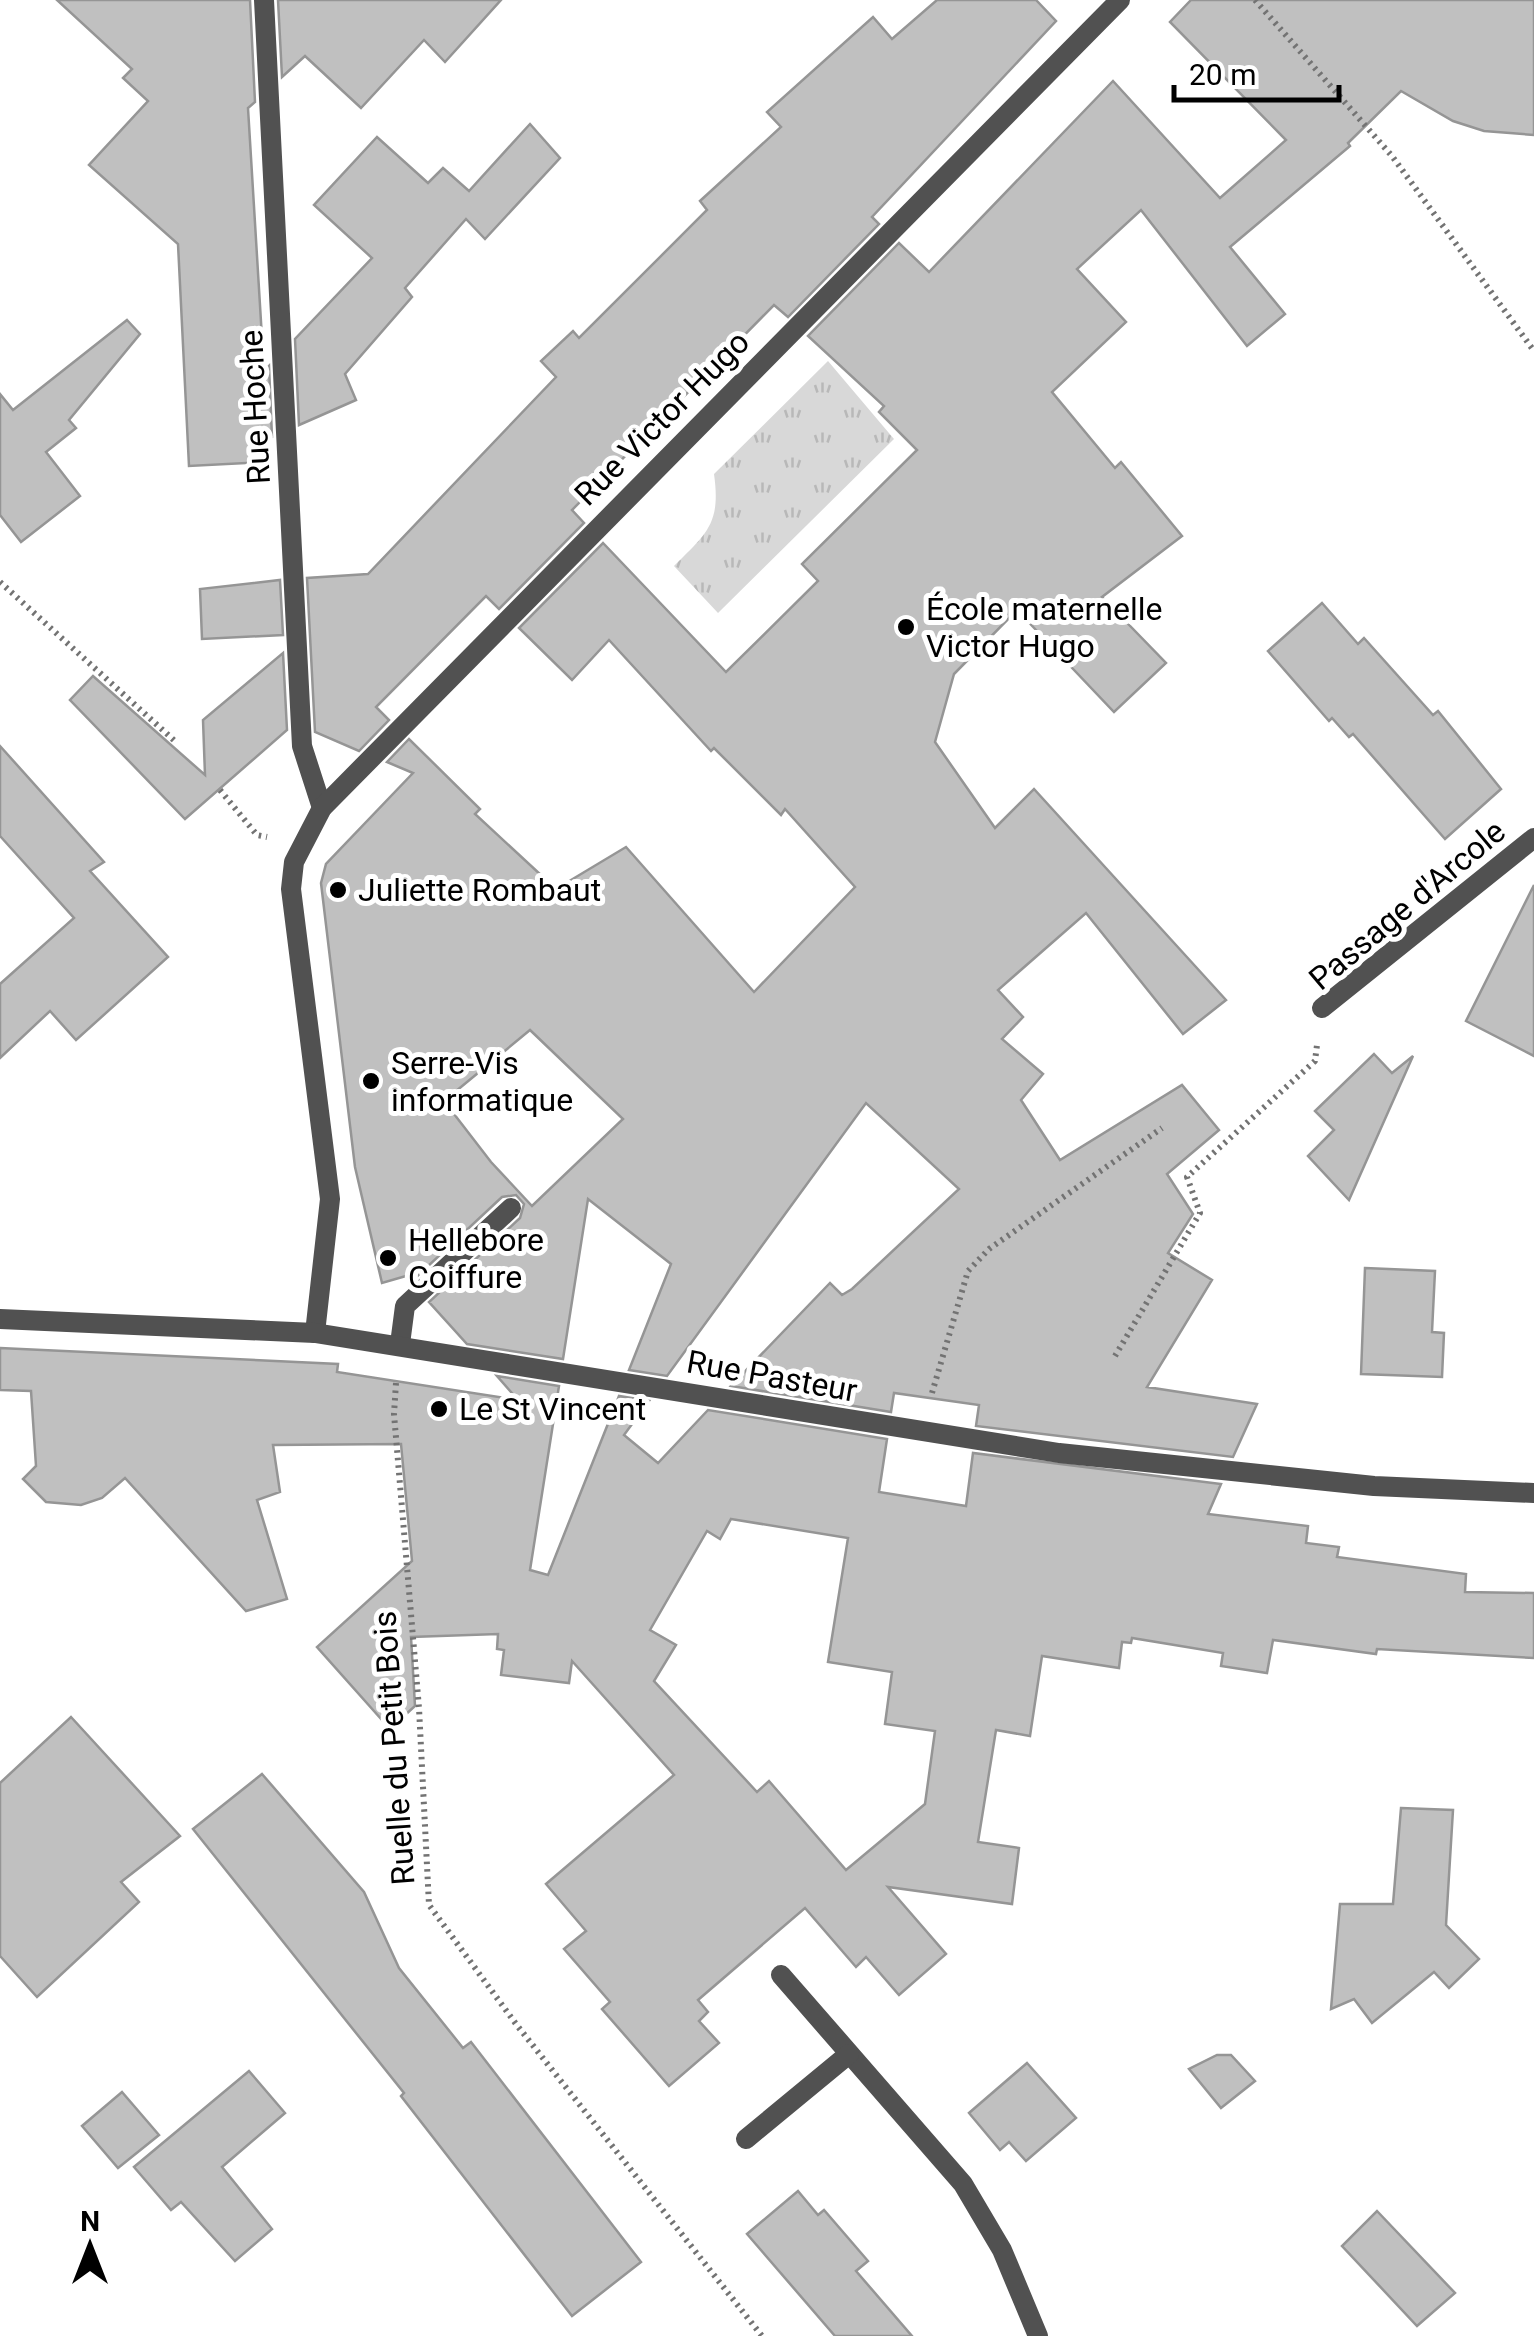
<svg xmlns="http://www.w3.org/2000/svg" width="1534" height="2336" viewBox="0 0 1534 2336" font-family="Roboto,sans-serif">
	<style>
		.grass { fill: url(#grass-tufts) }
		.building { fill: #c0c0c0; stroke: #959595; stroke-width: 2.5; fill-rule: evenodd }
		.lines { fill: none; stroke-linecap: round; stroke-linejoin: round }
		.path { stroke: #737373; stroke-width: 6; stroke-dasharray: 2.5 5; stroke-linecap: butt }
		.service { stroke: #515151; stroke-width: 20 }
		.minor { stroke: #515151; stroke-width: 20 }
		.tertiary { stroke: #515151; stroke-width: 20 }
		.poi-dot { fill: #000; stroke: #fff; stroke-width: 4 }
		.labels { text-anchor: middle; stroke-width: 10; stroke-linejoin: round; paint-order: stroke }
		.street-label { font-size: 32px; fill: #000; stroke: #fff }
		.poi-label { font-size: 32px; fill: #000; stroke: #fff; text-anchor: start }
	</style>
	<defs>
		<pattern id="grass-tufts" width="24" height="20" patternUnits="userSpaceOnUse" patternTransform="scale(2.5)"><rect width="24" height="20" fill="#d8d8d8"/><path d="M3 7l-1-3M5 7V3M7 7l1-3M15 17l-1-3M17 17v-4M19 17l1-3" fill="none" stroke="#b8b8b8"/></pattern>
	</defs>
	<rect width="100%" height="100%" fill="#fff"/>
	<path class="grass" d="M 828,361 L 894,439 L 718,613 L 674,566 C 707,533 721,524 714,474 Z"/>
	<g class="building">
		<polygon points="57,0 250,0 255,102 248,108 264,371 269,366 272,437 267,439 268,462 189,466 178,244 89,165 148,101 123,78 132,69"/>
		<polygon points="278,0 501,0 445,62 424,40 361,108 305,56 282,77"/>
		<polygon points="937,0 1036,0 1056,21 872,217 879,224 788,317 774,305 572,510 584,523 499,609 486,596 376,707 389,720 359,751 315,732 307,578 368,574 556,377 541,361 573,331 579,338 707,210 700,201 781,127 767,112 873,17 892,39"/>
		<path d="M 1191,0 L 1534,0 L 1534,135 L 1484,131 L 1453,121 L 1401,91 L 1348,143 L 1350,146 L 1230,247 L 1285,314 L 1247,346 L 1141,210 L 1077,269 L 1126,322 L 1052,392 L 1115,468 L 1121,462 L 1182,536 L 1102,597 L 1166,663 L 1114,712 L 1017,610 L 954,674 L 935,742 L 995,828 L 1034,789 L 1226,1000 L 1183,1034 L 1086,913 L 998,990 L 1023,1017 L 1002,1039 L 1043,1074 L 1021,1100 L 1060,1160 L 1182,1085 L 1219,1130 L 1167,1174 L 1193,1214 L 1168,1253 L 1212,1280 L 1147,1387 L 1257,1404 L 1233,1457 L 976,1426 L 979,1405 L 894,1393 L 891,1412 L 731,1386 L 830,1283 L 842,1295 L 852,1289 L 959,1189 L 866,1103 L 667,1376 L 629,1370 L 671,1264 L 588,1199 L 563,1359 L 467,1344 L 429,1302 L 520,1218 L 524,1204 L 516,1195 L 502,1197 L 411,1282 L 406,1276 L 382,1283 L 355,1167 L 321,883 L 326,864 L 413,773 L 387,762 L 409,739 L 480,809 L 475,814 L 556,889 L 626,847 L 754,992 L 855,887 L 785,809 L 781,815 L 714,748 L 711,751 L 609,640 L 572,680 L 519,628 L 603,543 L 726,672 L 818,581 L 802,564 L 917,450 L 879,412 L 884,406 L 808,336 L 899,243 L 929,272 L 1113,81 L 1220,198 L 1286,140 L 1170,22 ZM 530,1030 L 623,1119 L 532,1206 L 491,1162 L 444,1101 Z"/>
		<polygon points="530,124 560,158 485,239 466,219 405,288 412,297 345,374 356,400 299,425 295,339 372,258 314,205 377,137 428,183 443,168 469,191"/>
		<polygon points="127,320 140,334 69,420 76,428 46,452 80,496 21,542 0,515 0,394 13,410"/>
		<polygon points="280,580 283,635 202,639 200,589"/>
		<polygon points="1322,603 1358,644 1364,638 1433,715 1438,711 1501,789 1445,839 1353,734 1349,737 1332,718 1329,721 1268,651"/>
		<polygon points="283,653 287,730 185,819 70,700 93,676 205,775 203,720"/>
		<polygon points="0,746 104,862 90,871 168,957 76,1040 50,1011 0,1058 0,984 74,918 0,836"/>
		<polygon points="1534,885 1534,1056 1466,1021"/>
		<polygon points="1374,1054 1392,1073 1413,1056 1349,1200 1308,1156 1334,1130 1315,1111"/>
		<polygon points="1365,1268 1435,1271 1432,1332 1444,1333 1442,1377 1361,1374"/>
		<path d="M 0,1348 L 338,1364 L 337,1372 L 518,1400 L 497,1376 L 559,1386 L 530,1570 L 548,1575 L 619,1396 L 649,1401 L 624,1435 L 658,1463 L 708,1410 L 887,1439 L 879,1492 L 966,1506 L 973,1453 L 1221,1484 L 1208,1514 L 1308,1526 L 1306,1543 L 1339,1547 L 1337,1557 L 1466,1574 L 1465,1592 L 1534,1593 L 1534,1658 L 1377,1649 L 1376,1654 L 1273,1640 L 1267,1673 L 1221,1666 L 1223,1653 L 1132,1638 L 1131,1643 L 1122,1642 L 1119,1668 L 1042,1656 L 1030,1736 L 996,1730 L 978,1842 L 1019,1848 L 1012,1904 L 888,1887 L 946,1954 L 899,1995 L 866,1957 L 856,1967 L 805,1908 L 698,2000 L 708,2012 L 699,2021 L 719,2043 L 669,2086 L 602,2009 L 610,2002 L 564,1949 L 586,1931 L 546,1884 L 674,1775 L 572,1661 L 569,1683 L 501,1675 L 504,1650 L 497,1649 L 498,1634 L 411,1637 L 415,1706 L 390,1729 L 317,1647 L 412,1561 L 401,1444 L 273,1445 L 280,1492 L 257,1500 L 287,1599 L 246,1611 L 125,1478 L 102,1498 L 81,1505 L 46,1502 L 23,1479 L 36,1466 L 31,1391 L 0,1390 ZM 731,1519 L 848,1538 L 828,1662 L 892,1672 L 885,1724 L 935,1731 L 925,1804 L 846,1870 L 769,1781 L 757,1792 L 654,1681 L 676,1645 L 650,1630 L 707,1531 L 720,1539 Z"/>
		<polygon points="71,1717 180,1836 121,1882 139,1902 37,1997 0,1956 0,1783"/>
		<polygon points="262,1774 364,1892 399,1968 463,2048 471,2042 641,2262 572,2316 401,2096 404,2093 193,1829"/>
		<polygon points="1401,1808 1453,1810 1446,1925 1479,1959 1449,1988 1434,1972 1372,2023 1354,1999 1331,2009 1340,1904 1393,1904"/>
		<polygon points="1217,2055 1231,2055 1255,2081 1221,2108 1189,2069"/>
		<polygon points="1027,2063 1076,2118 1026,2161 1009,2142 1000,2150 969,2113"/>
		<polygon points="249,2071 285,2113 222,2167 272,2229 235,2261 181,2202 171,2210 134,2167"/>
		<polygon points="122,2092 159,2135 118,2168 82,2126"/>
		<polygon points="798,2191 818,2215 824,2210 868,2261 856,2271 912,2336 835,2336 747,2234"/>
		<polygon points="1377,2211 1455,2293 1417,2326 1342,2246"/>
	</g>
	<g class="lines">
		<g class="path">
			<polyline points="1255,0 1392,156 1534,351"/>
			<polyline points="0,582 177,743"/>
			<polyline points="220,790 257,835 267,837"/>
			<polyline points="1115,1356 1200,1213 1187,1177 1315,1061 1317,1045"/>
			<polyline points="396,1383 394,1414 419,1708 429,1905 516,2024 762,2336"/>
			<polyline points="932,1393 968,1271 989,1249 1162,1128"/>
		</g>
		<g class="service">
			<polyline points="1322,1008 1534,838"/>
			<polyline points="400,1344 405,1306 511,1208"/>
		</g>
		<g class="minor">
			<polyline points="264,0 302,746 322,808"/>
			<polyline points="315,1333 330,1199 291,889 294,862 322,808 1120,0"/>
			<polyline points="781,1975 963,2184 1002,2250 1038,2336"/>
			<polyline points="746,2139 849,2054"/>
		</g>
		<polyline class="tertiary" points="0,1319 315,1333 1059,1453 1374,1486 1534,1493"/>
	</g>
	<g class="poi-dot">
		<circle cx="906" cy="627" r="10"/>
		<circle cx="338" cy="890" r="10"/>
		<circle cx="371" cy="1081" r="10"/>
		<circle cx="388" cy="1258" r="10"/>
		<circle cx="439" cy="1409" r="10"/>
	</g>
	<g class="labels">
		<g class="street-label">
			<text transform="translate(255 407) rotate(-93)" y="11">Rue Hoche</text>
			<text transform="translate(662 418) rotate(-45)" y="11">Rue Victor Hugo</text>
			<text transform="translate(1407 905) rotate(-40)" y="11">Passage d'Arcole</text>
			<text transform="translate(772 1376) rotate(10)" y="11">Rue Pasteur</text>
			<text transform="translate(394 1748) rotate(-94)" y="11">Ruelle du Petit Bois</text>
		</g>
		<g class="poi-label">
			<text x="926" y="620">École maternelle<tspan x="926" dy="37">Victor Hugo</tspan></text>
			<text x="358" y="901">Juliette Rombaut</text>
			<text x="391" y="1074">Serre-Vis<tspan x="391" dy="37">informatique</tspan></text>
			<text x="408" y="1251">Hellebore<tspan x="408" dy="37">Coiffure</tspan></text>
			<text x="459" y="1420">Le St Vincent</text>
		</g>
	</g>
	<g transform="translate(90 2246)" stroke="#ffffff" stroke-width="8" paint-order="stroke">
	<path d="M0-8L18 38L0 25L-18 38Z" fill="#000000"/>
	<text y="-15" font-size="28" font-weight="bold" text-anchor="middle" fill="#000000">N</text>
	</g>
	<path d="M1174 85v15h165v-15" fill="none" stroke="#000000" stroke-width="5"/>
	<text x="1189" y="85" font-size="30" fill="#000000" stroke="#ffffff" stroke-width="8" paint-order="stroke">20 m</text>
</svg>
